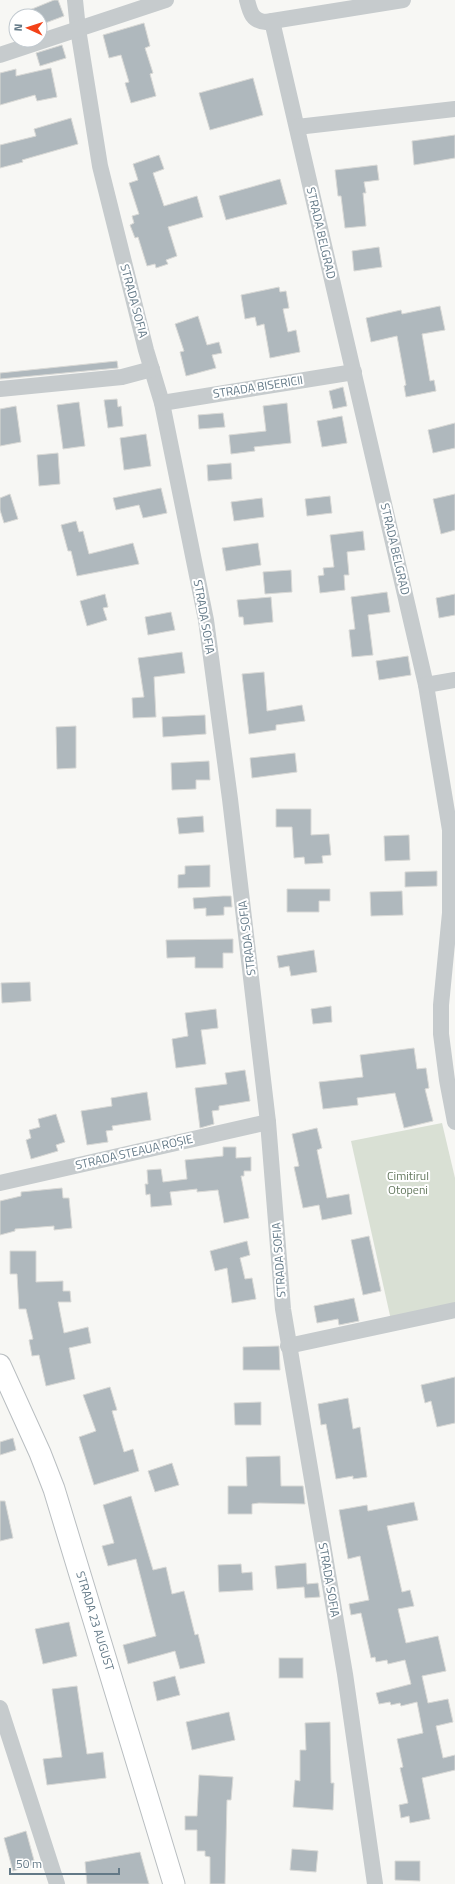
<svg xmlns="http://www.w3.org/2000/svg" width="455" height="1884" viewBox="0 0 455 1884" font-family="'Titillium Web',sans-serif">
	<style>
		.green { fill: #d9e0d4 }
		.building { fill: #afb8bd; stroke: #d9d9d6 }
		.lines { fill: none; stroke-linecap: round; stroke-linejoin: round }
		.major-casing { stroke: #b9bec1; stroke-width: 23 }
		.minor { stroke: #c6cbcd; stroke-width: 16 }
		.major { stroke: #fff; stroke-width: 21 }
		.labels { text-anchor: middle; stroke-width: 4; stroke-linejoin: round; paint-order: stroke }
		.street-label { font-size: 12px; fill: #637987; stroke: #fff }
		.park-label { font-size: 12px; fill: #65795f; stroke: #fff }
	</style>
	<rect width="100%" height="100%" fill="#f7f7f4"/>
	<polygon class="green" points="442,1123 455,1178 455,1306 391,1320 351,1141"/>
	<g class="building">
		<polygon points="54,0 58,0 64,16 40,25 40,16 15,16"/>
		<polygon points="144,23 150,46 145,48 153,73 150,74 156,96 131,103 125,83 129,82 121,55 109,58 103,35"/>
		<polygon points="62,45 66,58 40,66 36,53"/>
		<polygon points="51,68 57,97 37,101 35,95 0,105 0,73 16,69 16,76"/>
		<polygon points="253,78 263,115 210,130 199,93"/>
		<polygon points="71,118 78,144 22,160 23,162 0,168 0,145 36,136 34,129"/>
		<polygon points="455,135 455,158 414,165 412,141"/>
		<polygon points="159,155 164,169 153,173 164,206 197,196 203,217 168,227 177,256 166,260 168,264 156,268 155,264 147,266 138,237 135,238 130,225 134,223 132,216 139,214 129,183 138,180 133,164"/>
		<polygon points="377,165 379,180 364,182 366,193 363,193 366,226 345,228 341,196 338,196 335,170"/>
		<polygon points="280,179 287,204 226,220 219,196"/>
		<polygon points="379,247 382,267 354,271 352,251"/>
		<polygon points="279,287 280,292 286,291 289,308 283,309 288,332 296,330 300,352 270,358 264,324 257,326 255,317 245,319 241,295"/>
		<polygon points="440,306 445,330 422,334 430,381 434,380 436,391 406,397 404,386 406,385 397,336 371,342 366,318 401,310 402,314"/>
		<polygon points="198,316 207,345 219,342 222,353 212,355 216,368 186,376 180,352 184,351 175,324"/>
		<polygon points="117,361 118,368 0,379 0,373"/>
		<polygon points="343,387 347,406 333,409 329,391"/>
		<polygon points="117,399 118,407 121,406 123,426 108,428 104,400"/>
		<polygon points="79,402 85,446 63,449 57,405"/>
		<polygon points="287,403 291,443 254,447 255,451 231,454 229,435 266,431 263,406"/>
		<polygon points="16,406 21,442 0,446 0,409"/>
		<polygon points="223,413 225,427 199,429 198,415"/>
		<polygon points="342,416 347,443 322,447 317,421"/>
		<polygon points="455,423 455,448 433,453 428,430"/>
		<polygon points="146,434 151,466 124,470 120,438"/>
		<polygon points="58,453 60,484 39,486 37,455"/>
		<polygon points="231,463 232,479 208,481 207,465"/>
		<polygon points="161,488 167,513 143,518 139,505 116,510 113,498"/>
		<polygon points="10,494 18,519 4,523 0,510 0,498"/>
		<polygon points="455,494 455,530 441,534 433,499"/>
		<polygon points="330,496 332,513 307,516 305,499"/>
		<polygon points="262,498 264,517 234,521 231,502"/>
		<polygon points="76,521 79,532 83,531 89,554 133,543 139,564 77,576 71,551 68,551 61,525"/>
		<polygon points="363,531 365,550 347,552 349,575 344,575 345,590 320,593 318,576 324,575 323,568 334,567 330,535"/>
		<polygon points="258,543 261,565 226,571 222,548"/>
		<polygon points="291,570 292,592 265,594 263,572"/>
		<polygon points="387,592 390,612 368,615 373,655 352,657 349,630 355,629 351,597"/>
		<polygon points="105,594 108,607 103,608 107,620 87,626 80,601"/>
		<polygon points="455,594 455,615 439,618 436,598"/>
		<polygon points="271,597 273,622 244,625 243,617 239,617 237,600"/>
		<polygon points="171,612 175,630 148,635 145,617"/>
		<polygon points="182,652 185,673 154,677 156,717 133,718 132,698 144,697 138,658"/>
		<polygon points="408,656 411,675 379,680 376,661"/>
		<polygon points="264,672 267,711 302,705 305,721 276,725 276,730 249,734 242,674"/>
		<polygon points="205,715 206,734 163,737 162,717"/>
		<polygon points="76,726 76,768 57,769 56,727"/>
		<polygon points="295,753 297,772 252,778 250,758"/>
		<polygon points="209,761 210,780 196,780 196,789 172,790 171,763"/>
		<polygon points="276,809 311,809 311,835 329,834 331,855 322,856 323,863 305,864 304,857 294,858 292,827 276,827"/>
		<polygon points="203,816 204,832 179,834 177,818"/>
		<polygon points="409,835 410,860 385,861 384,836"/>
		<polygon points="210,865 210,887 178,888 178,875 185,874 185,866"/>
		<polygon points="437,871 437,886 405,887 405,872"/>
		<polygon points="287,889 330,889 330,901 319,901 319,912 287,912"/>
		<polygon points="402,891 403,915 371,916 370,892"/>
		<polygon points="223,896 231,896 232,907 224,907 224,915 206,916 206,908 194,909 193,898"/>
		<polygon points="233,939 233,953 223,953 223,968 195,968 195,957 167,958 166,940"/>
		<polygon points="314,950 317,972 291,976 289,966 279,968 277,956"/>
		<polygon points="30,982 31,1001 2,1003 1,983"/>
		<polygon points="331,1006 332,1022 313,1024 311,1009"/>
		<polygon points="216,1009 218,1028 201,1030 206,1064 176,1068 172,1039 188,1036 185,1013"/>
		<polygon points="414,1048 417,1069 426,1068 429,1088 425,1089 433,1121 404,1128 395,1093 357,1098 358,1105 323,1109 319,1082 363,1077 360,1055"/>
		<polygon points="245,1070 250,1101 219,1106 219,1110 212,1111 214,1124 200,1128 195,1088 227,1084 225,1073"/>
		<polygon points="147,1092 151,1120 112,1126 113,1130 106,1131 108,1142 87,1145 81,1111 112,1106 111,1098"/>
		<polygon points="56,1114 65,1142 56,1145 58,1151 31,1159 26,1140 31,1138 29,1130 40,1127 38,1119"/>
		<polygon points="317,1128 322,1148 317,1150 327,1198 349,1194 352,1214 322,1220 319,1205 303,1208 294,1167 299,1166 292,1134"/>
		<polygon points="223,1147 236,1147 236,1158 251,1157 251,1171 244,1171 244,1176 241,1176 249,1218 224,1223 218,1190 197,1192 197,1189 170,1192 172,1205 151,1207 150,1194 146,1195 145,1184 148,1184 147,1170 161,1169 163,1182 187,1179 185,1160 223,1156"/>
		<polygon points="62,1188 63,1198 69,1198 72,1228 54,1230 54,1226 15,1229 15,1231 0,1235 0,1201 21,1196 21,1192"/>
		<polygon points="369,1236 381,1291 363,1295 351,1240"/>
		<polygon points="247,1241 250,1255 240,1258 245,1279 252,1278 256,1299 232,1303 227,1268 215,1271 210,1251"/>
		<polygon points="10,1251 36,1251 36,1282 63,1281 63,1291 70,1291 71,1302 58,1302 64,1333 88,1327 91,1343 69,1348 75,1379 46,1386 39,1355 32,1356 29,1340 33,1339 26,1309 19,1309 17,1274 10,1274"/>
		<polygon points="354,1298 359,1321 339,1325 338,1319 317,1323 314,1306"/>
		<polygon points="279,1346 280,1370 243,1370 243,1347"/>
		<polygon points="455,1377 455,1423 437,1427 431,1401 425,1403 421,1385"/>
		<polygon points="110,1387 117,1410 112,1411 124,1452 133,1449 139,1471 94,1485 79,1437 96,1431 83,1395"/>
		<polygon points="348,1398 353,1429 360,1427 367,1477 353,1479 353,1476 336,1479 326,1424 321,1425 318,1404"/>
		<polygon points="261,1402 261,1425 235,1425 234,1403"/>
		<polygon points="13,1438 16,1450 0,1455 0,1442"/>
		<polygon points="280,1456 281,1486 303,1486 305,1504 259,1503 252,1504 252,1514 228,1514 228,1486 247,1486 246,1457"/>
		<polygon points="172,1463 179,1485 155,1492 148,1471"/>
		<polygon points="131,1496 153,1570 166,1567 172,1594 184,1591 195,1635 198,1634 205,1663 180,1669 175,1651 128,1664 123,1645 156,1636 136,1559 108,1566 102,1546 114,1543 103,1505"/>
		<polygon points="0,1501 5,1501 13,1538 0,1541"/>
		<polygon points="414,1502 418,1520 387,1526 402,1592 410,1590 414,1606 398,1609 406,1643 438,1636 446,1671 422,1676 428,1703 448,1699 453,1722 436,1726 443,1758 455,1755 455,1770 422,1778 430,1819 410,1823 409,1816 401,1818 399,1805 408,1803 400,1768 403,1767 397,1739 423,1733 417,1702 401,1706 400,1703 391,1705 390,1702 379,1704 376,1693 411,1684 405,1660 388,1664 387,1660 376,1662 375,1657 371,1658 361,1613 351,1615 349,1604 369,1600 360,1556 348,1559 339,1510 367,1505 368,1511"/>
		<polygon points="306,1563 307,1584 318,1583 320,1597 305,1598 304,1587 277,1589 275,1566"/>
		<polygon points="241,1564 242,1573 252,1572 253,1590 219,1592 218,1565"/>
		<polygon points="69,1622 77,1656 43,1664 35,1629"/>
		<rect x="279" y="1658" width="24" height="20"/>
		<polygon points="175,1676 180,1695 157,1701 153,1682"/>
		<polygon points="77,1686 87,1754 103,1752 106,1778 47,1785 43,1759 62,1757 52,1689"/>
		<polygon points="229,1712 235,1740 192,1750 186,1722"/>
		<polygon points="330,1722 331,1783 334,1783 333,1810 293,1807 295,1780 300,1781 300,1750 306,1750 305,1723"/>
		<polygon points="199,1775 233,1777 231,1800 227,1800 225,1884 210,1884 210,1857 205,1856 205,1851 197,1851 197,1830 185,1830 185,1816 197,1816"/>
		<polygon points="26,1831 35,1864 13,1871 4,1838"/>
		<polygon points="292,1849 318,1851 316,1872 290,1870"/>
		<polygon points="140,1852 149,1884 87,1884 85,1862"/>
		<polygon points="395,1861 420,1861 420,1881 395,1880"/>
	</g>
	<g class="lines">
		<defs>
			<polyline id="major" points="0,1365 40,1453 54,1489 174,1884"/>
		</defs>
		<use href="#major" class="major-casing"/>
		<g class="minor">
			<polyline points="75,0 78,29 100,166 146,350 162,403 206,620 230,799 268,1122 283,1309 345,1674 375,1884"/>
			<path d="M 247,0 C 250,12 252,21 266,22 L 403,0"/>
			<polyline points="272,21 426,685 450,830 450,913 441,1005 441,1034 447,1080 455,1122"/>
			<polyline points="0,55 166,0"/>
			<polyline points="297,127 455,109"/>
			<polyline points="0,389 122,377 152,369"/>
			<polyline points="162,403 354,372"/>
			<polyline points="426,685 455,680"/>
			<polyline points="0,1183 268,1122"/>
			<polyline points="288,1346 455,1310"/>
			<polyline points="0,1708 57,1884"/>
		</g>
		<use href="#major" class="major"/>
	</g>
	<g class="labels">
		<g class="street-label">
			<text transform="translate(321 233) rotate(77)" y="4">STRADA BELGRAD</text>
			<text transform="translate(134 301) rotate(75)" y="4">STRADA SOFIA</text>
			<text transform="translate(258 387) rotate(-9)" y="4">STRADA BISERICII</text>
			<text transform="translate(395 549) rotate(77)" y="4">STRADA BELGRAD</text>
			<text transform="translate(204 617) rotate(80)" y="4">STRADA SOFIA</text>
			<text transform="translate(247 938) rotate(-97)" y="4">STRADA SOFIA</text>
			<text transform="translate(134 1152) rotate(-13)" y="4">STRADA STEAUA ROȘIE</text>
			<text transform="translate(279 1260) rotate(-94)" y="4">STRADA SOFIA</text>
			<text transform="translate(329 1580) rotate(80)" y="4">STRADA SOFIA</text>
			<text transform="translate(95 1621) rotate(73)" y="4">STRADA 23 AUGUST</text>
		</g>
		<g class="park-label">
			<text x="408" y="1180">Cimitirul<tspan x="408" dy="14">Otopeni</tspan></text>
		</g>
	</g>
	<g transform="translate(28 28) rotate(273)"><circle r="19" fill="#ffffff" stroke="#c1c9cf"/>
	<path d="M0-3L7 15L0 10L-7 15Z" fill="#f34218"/>
	<text y="-6" font-size="11" font-weight="bold" text-anchor="middle" fill="#637987">N</text>
	</g>
	<path d="M10 1868v6h109v-6" fill="none" stroke="#637987" stroke-width="2"/>
	<text x="16" y="1868" font-size="12" fill="#637987" stroke="#ffffff" stroke-width="3" paint-order="stroke">50 m</text>
</svg>
